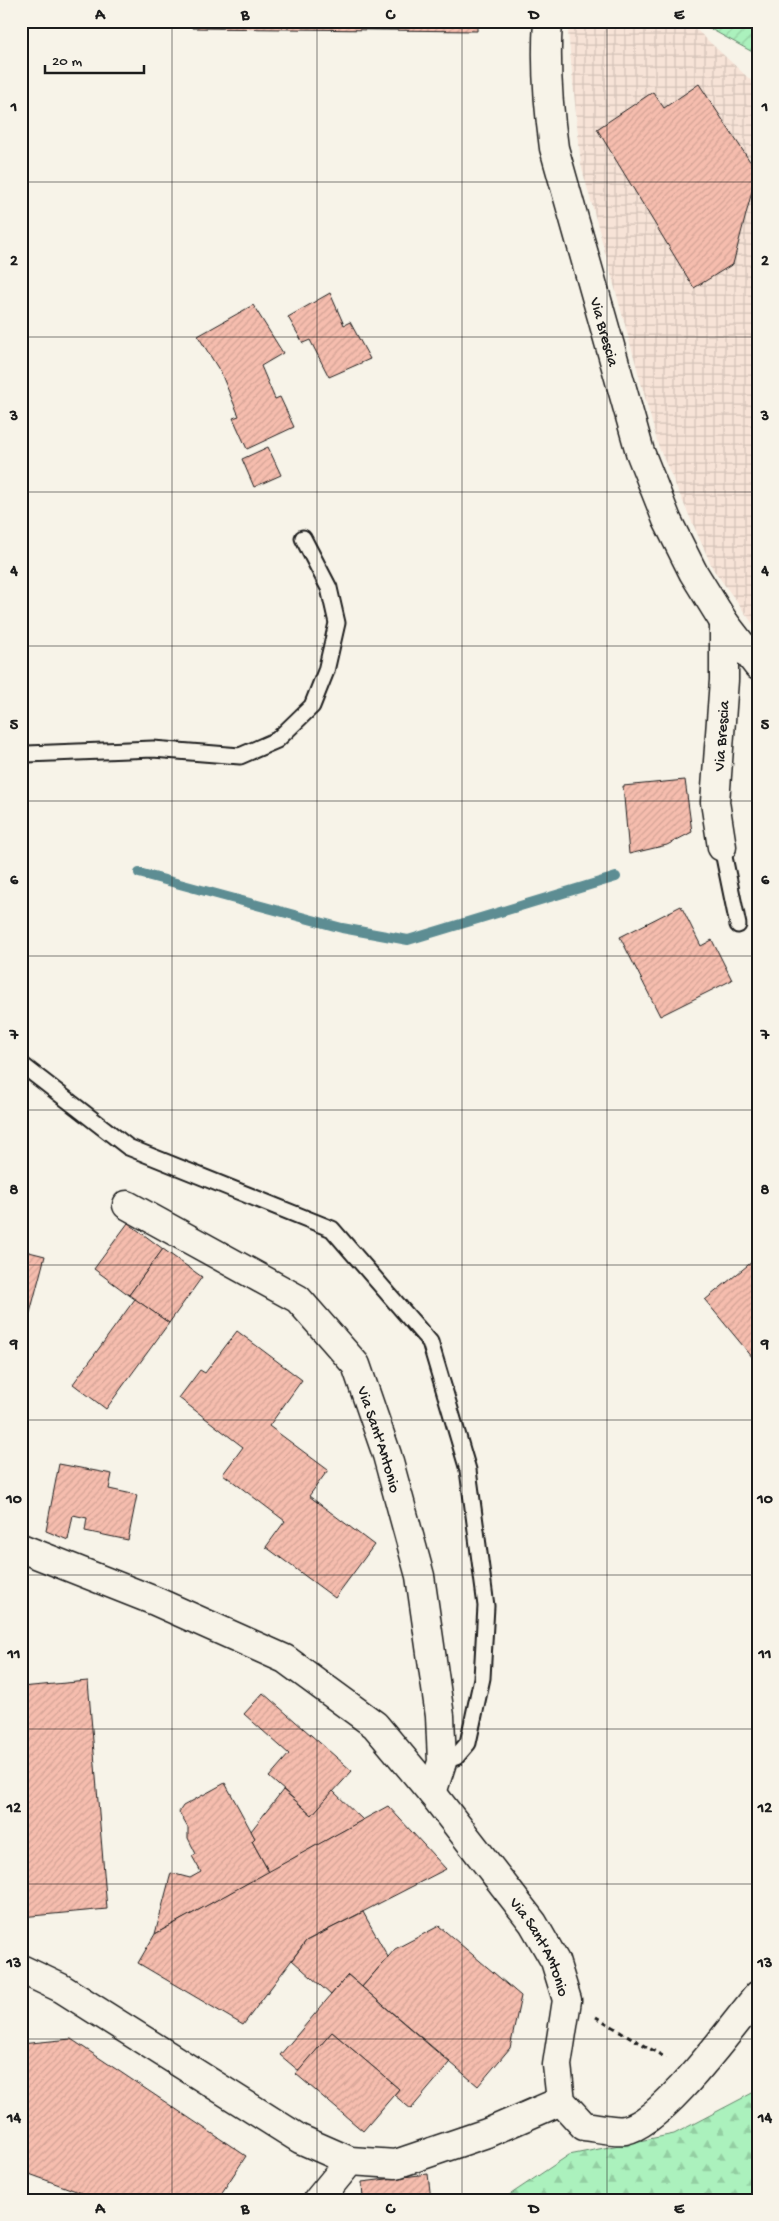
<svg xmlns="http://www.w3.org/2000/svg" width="779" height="2221" viewBox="0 0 779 2221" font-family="'Gochi Hand',sans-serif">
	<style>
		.industrial { fill: url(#industrial-grid) }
		.forest { fill: url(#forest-firs); stroke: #64866c }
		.garden { fill: url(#garden-furrows); stroke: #64866c }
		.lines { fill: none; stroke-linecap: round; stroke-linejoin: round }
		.stream { stroke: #5d8d93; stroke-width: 10 }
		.building { fill: url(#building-hatch); stroke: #1c1c1c }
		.lane-casing { stroke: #1c1c1c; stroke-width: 19 }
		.street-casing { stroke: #1c1c1c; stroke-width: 31 }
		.secondary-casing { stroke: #1c1c1c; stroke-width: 31 }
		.path { stroke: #1c1c1c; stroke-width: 3; stroke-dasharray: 5 4; stroke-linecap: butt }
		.lane { stroke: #f7f3e8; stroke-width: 15 }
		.street { stroke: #f7f3e8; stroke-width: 28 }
		.secondary { stroke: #f7f3e8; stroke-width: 28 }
		.grid { fill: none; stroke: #1c1c1c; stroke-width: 1; stroke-opacity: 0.55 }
		.labels { text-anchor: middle; stroke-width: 4.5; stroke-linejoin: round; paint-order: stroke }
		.street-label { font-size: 16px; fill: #1c1c1c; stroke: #f7f3e8 }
		.neatline { fill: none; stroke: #1c1c1c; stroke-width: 2 }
		.grid-label { font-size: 16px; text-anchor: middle; font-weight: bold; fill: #1c1c1c }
	</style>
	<defs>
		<pattern id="industrial-grid" width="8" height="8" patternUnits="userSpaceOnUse" patternTransform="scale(1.25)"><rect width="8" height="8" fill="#f7e3d7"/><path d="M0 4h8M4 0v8" fill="none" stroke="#d3c2b8"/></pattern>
		<pattern id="forest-firs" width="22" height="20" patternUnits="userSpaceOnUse" patternTransform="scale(1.25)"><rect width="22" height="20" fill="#abf1bd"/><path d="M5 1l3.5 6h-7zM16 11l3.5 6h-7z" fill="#93cea2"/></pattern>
		<pattern id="garden-furrows" width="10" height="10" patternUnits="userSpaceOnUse" patternTransform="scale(1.25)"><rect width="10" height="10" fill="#abf1bd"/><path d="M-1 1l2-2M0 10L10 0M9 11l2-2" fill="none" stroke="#93cea2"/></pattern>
		<pattern id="building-hatch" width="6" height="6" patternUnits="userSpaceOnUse" patternTransform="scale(1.25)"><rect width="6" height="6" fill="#f6bdae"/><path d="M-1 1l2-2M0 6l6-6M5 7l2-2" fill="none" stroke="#d2a295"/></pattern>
	</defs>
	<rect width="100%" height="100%" fill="#f7f3e8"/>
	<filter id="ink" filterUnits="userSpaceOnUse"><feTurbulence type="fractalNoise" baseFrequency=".02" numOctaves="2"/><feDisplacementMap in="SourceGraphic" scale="10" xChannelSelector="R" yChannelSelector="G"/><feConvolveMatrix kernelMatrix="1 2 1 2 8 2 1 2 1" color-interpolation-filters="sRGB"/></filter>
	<g filter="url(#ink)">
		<polygon class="industrial" points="567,21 687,21 758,87 758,631 713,569 659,448 581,165"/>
		<polygon class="forest" points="758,2090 758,2200 502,2200 569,2155 674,2134"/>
		<polygon class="garden" points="696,21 758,21 758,55"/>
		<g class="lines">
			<polyline class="stream" points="139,873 342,928 408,940 616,877"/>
		</g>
		<g class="building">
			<polygon points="192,21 477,21 477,31 192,28"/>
			<polygon points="699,84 757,172 733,264 694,288 597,129 653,92 664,108"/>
			<polygon points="330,293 344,325 350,322 370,359 329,377 310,340 303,343 288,317"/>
			<polygon points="253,305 283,353 261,366 275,399 280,397 294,427 247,449 233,418 239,416 221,373 198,336"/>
			<polygon points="268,447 281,475 254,487 242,459"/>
			<polygon points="685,780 692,832 667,845 629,854 623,786"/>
			<polygon points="681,906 701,946 712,940 732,980 660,1016 620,937"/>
			<polygon points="128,1223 163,1249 129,1295 94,1269"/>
			<polygon points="163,1249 202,1277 169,1323 129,1295"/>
			<polygon points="21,1250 45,1256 21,1347"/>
			<polygon points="758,1257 758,1364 705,1300"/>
			<polygon points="135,1299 169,1323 106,1409 73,1384"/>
			<polygon points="237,1331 302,1380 269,1426 328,1470 309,1496 374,1545 335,1598 266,1547 285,1521 223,1474 243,1447 179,1398 200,1370 205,1373"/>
			<polygon points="21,1366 28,1368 21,1394"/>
			<polygon points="59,1464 112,1474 109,1489 137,1495 128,1540 85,1531 87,1518 73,1515 68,1540 46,1531"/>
			<polygon points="88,1681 107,1909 21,1917 21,1687"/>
			<polygon points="263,1693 352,1771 312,1815 269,1777 289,1754 244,1714"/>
			<polygon points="225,1783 255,1838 252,1841 269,1872 155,1934 171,1873 190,1878 201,1872 192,1856 196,1854 188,1838 188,1828 179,1812 183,1806"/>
			<polygon points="283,1790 312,1815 333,1791 363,1820 269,1872 252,1841 255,1838 251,1831"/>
			<polygon points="388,1806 446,1869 306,1941 243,2025 138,1963 155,1934"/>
			<polygon points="363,1912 388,1957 362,1987 348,1975 331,1995 292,1960 306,1941"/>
			<polygon points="439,1926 521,1996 510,2048 478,2086 362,1987 395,1949"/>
			<polygon points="348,1975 450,2063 411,2109 394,2095 399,2089 332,2032 299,2071 280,2055"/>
			<polygon points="332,2032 399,2089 363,2131 296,2074"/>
			<polygon points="71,2039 246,2156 217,2200 101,2200 21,2171 21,2044"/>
			<polygon points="428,2174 431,2200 363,2200 362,2182"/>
		</g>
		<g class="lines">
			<defs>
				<g id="lane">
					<polyline points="21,758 27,754 153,749 240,756 277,740 312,706 326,671 337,623 329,588 303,538"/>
					<polyline points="722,847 738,925"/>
					<polyline points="21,1064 128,1147 332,1229 430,1342 468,1470 486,1606 482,1678 468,1743 456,1757 442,1762"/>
				</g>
				<g id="street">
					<path id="s1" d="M 722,847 L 715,802 L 724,680 L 724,622"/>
					<path id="s2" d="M 127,1205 L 298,1299 L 356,1365 L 387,1455 L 420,1576 L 440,1716 L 442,1762 L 432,1793"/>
					<path id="s3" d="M 21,1548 L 155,1601 L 285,1659 L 375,1725 L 432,1793 L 533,1923 L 555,1961 L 567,2000 L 557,2065 L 561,2101 L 584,2126 C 595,2127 615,2132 625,2130 C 663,2123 732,2026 758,1995"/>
					<polyline points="21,1969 61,1988 300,2139 350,2161 396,2164 487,2133 561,2101"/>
					<polyline points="318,2200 350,2161"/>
				</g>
				<g id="secondary">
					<path id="s4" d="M 548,21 C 545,64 548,105 554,148 L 640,452 L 667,520 L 693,572 L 724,622 L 758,666"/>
				</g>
			</defs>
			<use href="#lane" class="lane-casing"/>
			<use href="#street" class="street-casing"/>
			<use href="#secondary" class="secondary-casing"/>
			<polyline class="path" points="596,2017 666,2058"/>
			<use href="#lane" class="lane"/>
			<use href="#street" class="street"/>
			<use href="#secondary" class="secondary"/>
		</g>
	</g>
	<path class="grid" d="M 172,21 L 172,2200M 317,21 L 317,2200M 462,21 L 462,2200M 607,21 L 607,2200M 21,182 L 758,182M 21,337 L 758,337M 21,492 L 758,492M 21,646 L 758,646M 21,801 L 758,801M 21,956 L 758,956M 21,1110 L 758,1110M 21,1265 L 758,1265M 21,1420 L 758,1420M 21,1575 L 758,1575M 21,1729 L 758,1729M 21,1884 L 758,1884M 21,2039 L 758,2039"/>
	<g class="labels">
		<g class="street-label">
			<text dy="6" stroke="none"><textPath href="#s4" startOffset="318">Via Brescia</textPath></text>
			<text dy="6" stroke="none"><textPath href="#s1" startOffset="112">Via Brescia</textPath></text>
			<text dy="6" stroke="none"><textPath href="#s2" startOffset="361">Via Sant'Antonio</textPath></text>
			<text dy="6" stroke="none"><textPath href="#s3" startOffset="676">Via Sant'Antonio</textPath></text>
		</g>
	</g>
	<rect width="779" height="2221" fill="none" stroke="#f7f3e8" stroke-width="55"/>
	<path d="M45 65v8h99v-8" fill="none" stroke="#1c1c1c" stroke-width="2.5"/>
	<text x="52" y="65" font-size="15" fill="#1c1c1c" stroke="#f7f3e8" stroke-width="4" paint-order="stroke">20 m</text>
	<rect x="28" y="28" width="724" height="2166" class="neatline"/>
	<g class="grid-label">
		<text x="100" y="19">A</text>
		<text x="245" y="19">B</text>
		<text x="390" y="19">C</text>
		<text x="534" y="19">D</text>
		<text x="679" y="19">E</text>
		<text x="14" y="111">1</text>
		<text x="765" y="111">1</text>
		<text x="14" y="265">2</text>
		<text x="765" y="265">2</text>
		<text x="14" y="420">3</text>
		<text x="765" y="420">3</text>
		<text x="14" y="575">4</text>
		<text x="765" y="575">4</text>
		<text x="14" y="729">5</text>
		<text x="765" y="729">5</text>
		<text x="14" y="884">6</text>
		<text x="765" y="884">6</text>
		<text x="14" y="1039">7</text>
		<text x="765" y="1039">7</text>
		<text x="14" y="1194">8</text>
		<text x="765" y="1194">8</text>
		<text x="14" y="1348">9</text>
		<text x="765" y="1348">9</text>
		<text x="14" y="1503">10</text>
		<text x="765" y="1503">10</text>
		<text x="14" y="1658">11</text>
		<text x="765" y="1658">11</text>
		<text x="14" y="1812">12</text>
		<text x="765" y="1812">12</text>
		<text x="14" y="1967">13</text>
		<text x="765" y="1967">13</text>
		<text x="14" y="2122">14</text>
		<text x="765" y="2122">14</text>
		<text x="100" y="2213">A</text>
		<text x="245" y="2213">B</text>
		<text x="390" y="2213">C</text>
		<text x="534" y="2213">D</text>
		<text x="679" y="2213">E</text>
	</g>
</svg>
